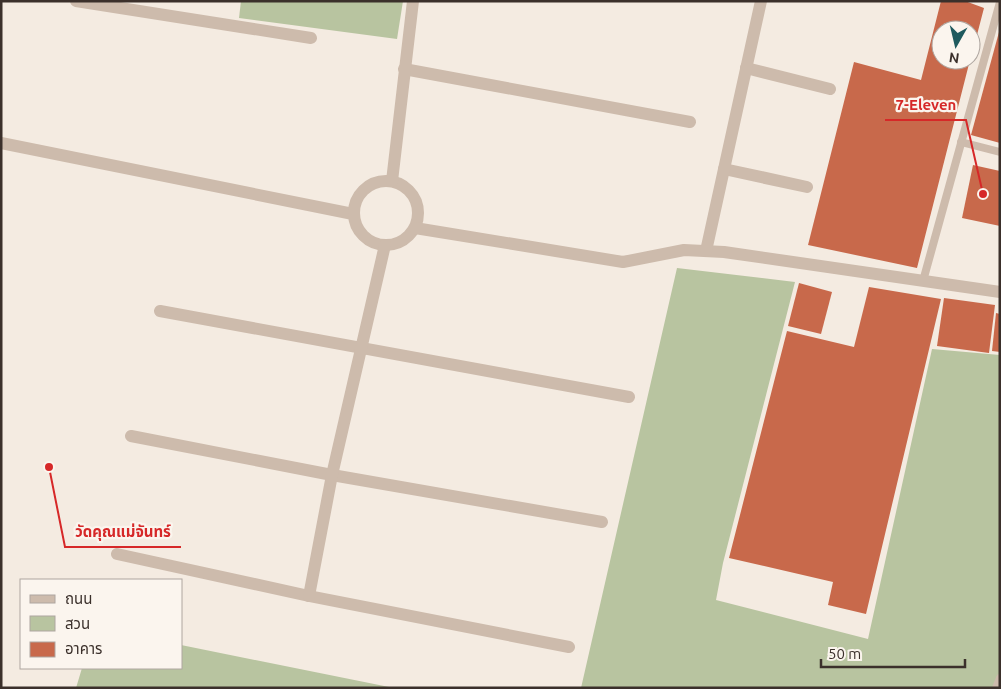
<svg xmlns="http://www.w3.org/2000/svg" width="1001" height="689" viewBox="0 0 1001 689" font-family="Ubuntu,'Noto Sans Thai',sans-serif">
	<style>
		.green { fill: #b8c4a0 }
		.building { fill: #c8694b }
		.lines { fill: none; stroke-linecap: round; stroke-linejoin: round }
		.lane { stroke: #cdbbac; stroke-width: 8 }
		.street { stroke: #cdbbac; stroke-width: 12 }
		.leader { fill: none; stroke: #d62828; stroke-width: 2 }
		.callout-dot { fill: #d62828; stroke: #fbf5ee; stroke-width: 2 }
		.callout-label { font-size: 15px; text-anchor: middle; font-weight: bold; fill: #d62828; stroke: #fbf5ee; stroke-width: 4.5; stroke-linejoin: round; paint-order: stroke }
	</style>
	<rect width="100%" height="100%" fill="#f4ebe1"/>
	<g class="green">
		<polygon points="241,1 403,1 397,39 239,18"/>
		<polygon points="677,268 795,282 723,563 716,600 868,639 932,349 1000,355 1000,688 581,688"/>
		<polygon points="181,645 394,688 76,688 82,668 181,668"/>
	</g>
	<g class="building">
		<polygon points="941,1 965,1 984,8 972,54 971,30 941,30 941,60 970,60 917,268 808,245 854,62 921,80"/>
		<polygon points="999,32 1000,32 1000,143 971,135"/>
		<polygon points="973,165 1000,171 1000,226 962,218"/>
		<polygon points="799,283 832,292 821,334 788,326"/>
		<polygon points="869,287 941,299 866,614 828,605 833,582 729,558 787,331 854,347"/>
		<polygon points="944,298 995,305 989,353 937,346"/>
		<polygon points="996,313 1000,314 1000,352 992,351"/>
	</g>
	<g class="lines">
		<g class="lane">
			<polyline points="961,142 1000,152"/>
			<polyline points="923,281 1000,2"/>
			<polyline points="996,688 1000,678"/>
		</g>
		<g class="street">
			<polyline points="76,1 311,38"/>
			<polyline points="746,68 830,89"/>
			<polyline points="404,69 690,122"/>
			<polyline points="1,143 353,214"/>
			<polyline points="724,169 807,187"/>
			<circle cx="386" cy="213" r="32"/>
			<polyline points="392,181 413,1"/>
			<polyline points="415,228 623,262 684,250 724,252 1000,292"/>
			<polyline points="706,251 761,1"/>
			<polyline points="160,311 629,397"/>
			<polyline points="131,436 332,475 602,522"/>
			<polyline points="117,554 309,596 569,647"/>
			<polyline points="309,596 332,475 385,245"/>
		</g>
	</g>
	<path class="leader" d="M983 194L966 120H885M49 467L65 547H181"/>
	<g class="callout-dot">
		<circle cx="983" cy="194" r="5"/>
		<circle cx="49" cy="467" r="5"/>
	</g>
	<g class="callout-label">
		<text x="926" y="110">7-Eleven</text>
		<text x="123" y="537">วัดคุณแม่จันทร์</text>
	</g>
	<rect width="1001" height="689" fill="none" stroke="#3b302b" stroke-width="5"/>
	<rect x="20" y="579" width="162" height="90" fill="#fbf5ee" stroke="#aea6a0"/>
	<rect x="30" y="595" width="25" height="8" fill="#cdbbac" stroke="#aea6a0"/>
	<text x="65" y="604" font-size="15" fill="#3b302b">ถนน</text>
	<rect x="30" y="616" width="25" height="15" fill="#b8c4a0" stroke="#aea6a0"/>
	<text x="65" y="629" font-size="15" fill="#3b302b">สวน</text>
	<rect x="30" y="642" width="25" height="15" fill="#c8694b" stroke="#aea6a0"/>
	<text x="65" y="654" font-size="15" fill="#3b302b">อาคาร</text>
	<g transform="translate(956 45) rotate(188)"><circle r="24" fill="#fbf5ee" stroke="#aea6a0"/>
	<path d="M0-4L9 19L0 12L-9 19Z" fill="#1f5a5e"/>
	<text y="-8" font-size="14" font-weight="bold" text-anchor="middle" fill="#3b302b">N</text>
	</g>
	<path d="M821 659v8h144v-8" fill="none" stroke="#3b302b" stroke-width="2.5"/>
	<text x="828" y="659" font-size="15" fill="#3b302b" stroke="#fbf5ee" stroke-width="4" paint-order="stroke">50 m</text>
</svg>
